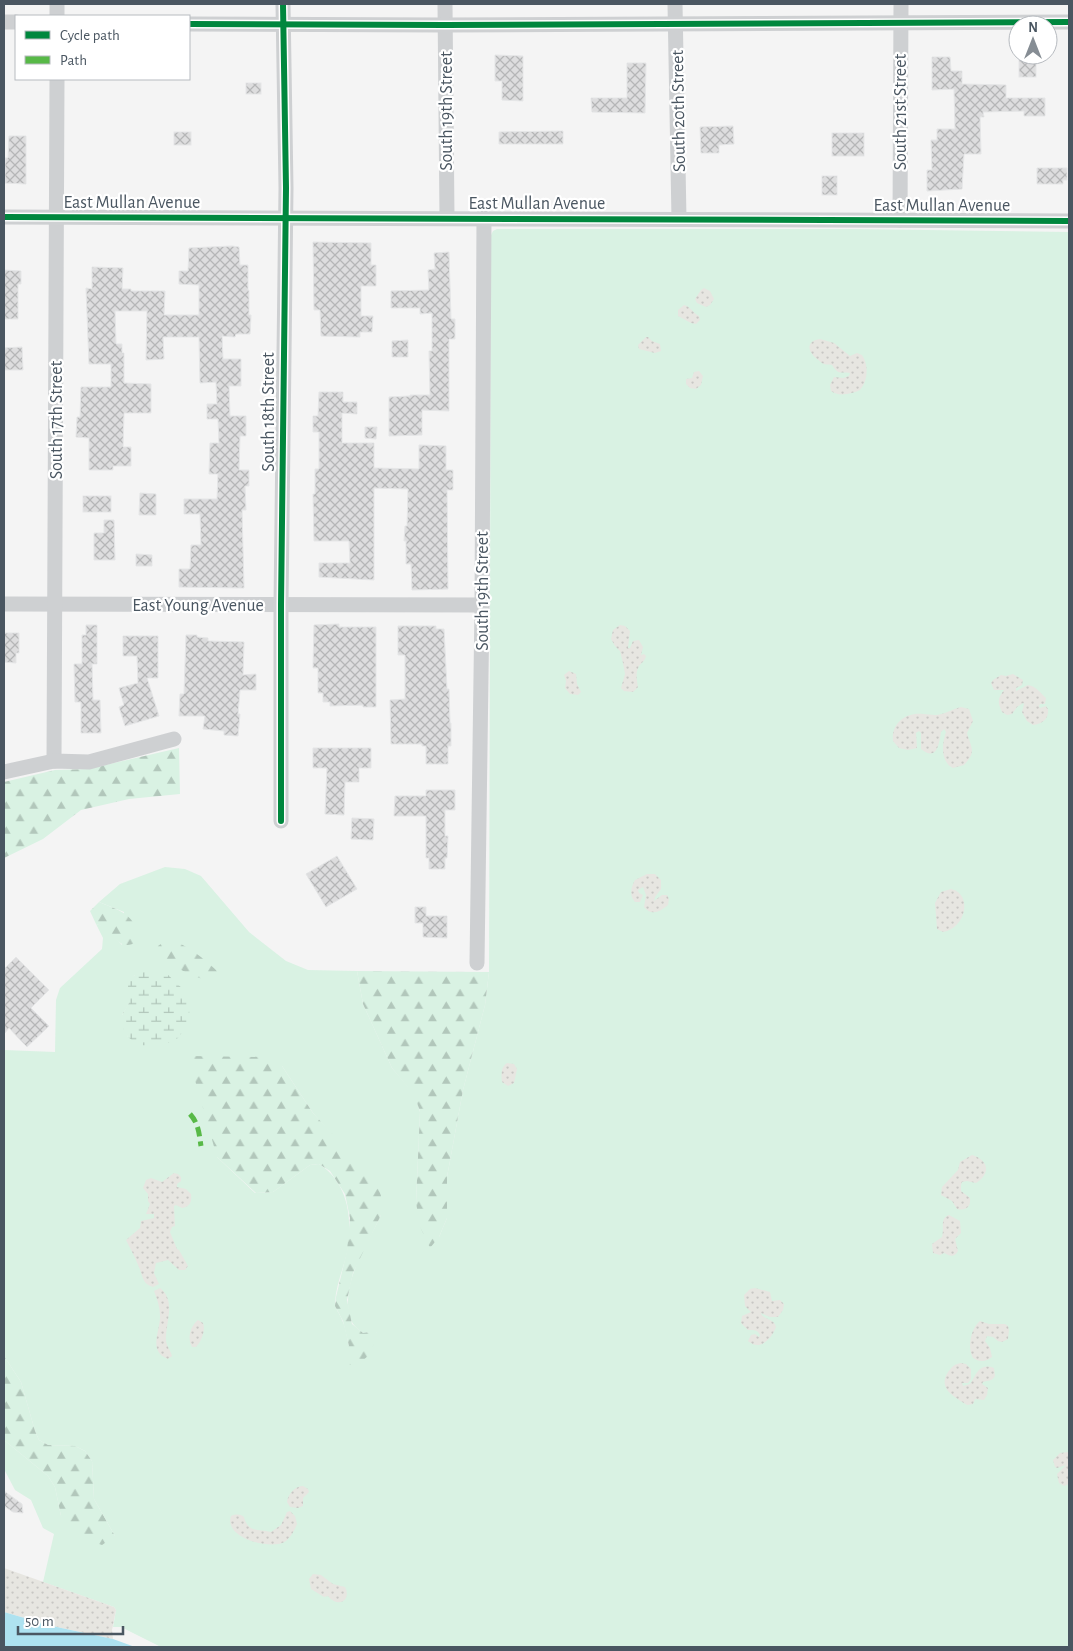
<svg xmlns="http://www.w3.org/2000/svg" width="1073" height="1651" viewBox="0 0 1073 1651" font-family="'Alegreya Sans',sans-serif">
	<style>
		.grass { fill: #d9f2e3; fill-rule: evenodd }
		.forest { fill: url(#forest-firs) }
		.wetland { fill: url(#wetland-marsh) }
		.sand { fill: url(#sand-dots) }
		.water { fill: #aee2f0 }
		.building { fill: url(#building-cross-hatch); stroke: #e5e6e7 }
		.lines { fill: none; stroke-linecap: round; stroke-linejoin: round }
		.minor { stroke: #ced0d2; stroke-width: 15 }
		.quiet { stroke: #58b947; stroke-width: 5; stroke-dasharray: 10 5; stroke-linecap: butt }
		.cycleway-casing { stroke: #fff; stroke-width: 9 }
		.cycleway { stroke: #00873e; stroke-width: 6 }
		.labels { text-anchor: middle; stroke-width: 4.5; stroke-linejoin: round; paint-order: stroke }
		.street-label { font-size: 18px; fill: #4a5661; stroke: #fff }
	</style>
	<defs>
		<pattern id="forest-firs" width="22" height="20" patternUnits="userSpaceOnUse" patternTransform="scale(1.25)"><rect width="22" height="20" fill="#d9f2e3"/><path d="M5 1l3.5 6h-7zM16 11l3.5 6h-7z" fill="#b2c7bb"/></pattern>
		<pattern id="wetland-marsh" width="20" height="14" patternUnits="userSpaceOnUse" patternTransform="scale(1.25)"><rect width="20" height="14" fill="#d9f2e3"/><path d="M1 5h8M5 5V1M11 12h8M15 12V8" fill="none" stroke="#b2c7bb"/></pattern>
		<pattern id="sand-dots" width="8" height="8" patternUnits="userSpaceOnUse" patternTransform="scale(1.25)"><rect width="8" height="8" fill="#e7e6e1"/><path d="M2 2h.1M6 6h.1" fill="none" stroke="#c8c7c4" stroke-width="1.8" stroke-linecap="round"/></pattern>
		<pattern id="building-cross-hatch" width="8" height="8" patternUnits="userSpaceOnUse" patternTransform="scale(1.25)"><rect width="8" height="8" fill="#ddddde"/><path d="M0 0l8 8M0 8l8-8" fill="none" stroke="#b5b6b7"/></pattern>
	</defs>
	<rect width="100%" height="100%" fill="#f4f4f4"/>
	<path class="grass" d="M 497,229 L 853,229 L 1069,232 L 1069,1647 L 161,1647 L 121,1627 L 113,1627 L 116,1610 L 114,1607 L 43,1582 L 54,1534 L 43,1528 L 31,1500 L 15,1490 L 4,1469 L 4,1440 L 48,1476 L 55,1487 L 61,1516 L 115,1536 L 94,1499 L 92,1461 L 85,1451 L 75,1446 L 48,1445 L 39,1440 L 35,1431 L 21,1382 L 4,1356 L 4,1050 L 55,1052 L 56,1000 L 60,988 L 102,949 L 103,938 L 96,924 L 106,927 L 122,945 L 124,912 L 99,902 L 120,884 L 165,867 L 185,869 L 201,876 L 249,932 L 286,961 L 308,970 L 357,971 L 363,1004 L 392,1068 L 415,1095 L 420,1112 L 416,1203 L 439,1237 L 447,1218 L 447,1177 L 463,1090 L 485,1005 L 489,972 L 491,235 L 493,231 ZM 135,975 L 128,1037 L 122,1015 C 124,1011 128,1007 129,1003 C 132,992 124,983 135,975 ZM 282,1066 L 313,1113 L 340,1144 L 381,1215 C 367,1245 337,1288 352,1322 C 354,1326 359,1330 363,1333 L 377,1332 L 349,1346 C 347,1338 346,1328 342,1320 C 340,1314 335,1309 335,1302 C 336,1286 343,1269 347,1253 C 353,1221 349,1183 319,1164 L 310,1165 L 273,1192 L 255,1193 L 217,1157 Z"/>
	<g class="forest">
		<polygon points="179,748 180,794 129,799 81,810 43,839 4,858 4,782 55,770 88,769"/>
		<path d="M 99,902 C 121,911 138,915 137,942 C 116,953 116,930 96,924 L 90,911 Z"/>
		<path d="M 168,939 C 189,945 207,961 222,976 L 220,980 C 203,985 176,966 160,959 L 157,954 L 158,946 Z"/>
		<polygon points="357,971 489,972 485,1005 463,1090 447,1177 447,1218 439,1237 430,1248 421,1229 416,1203 420,1111 414,1095 392,1068 363,1004"/>
		<polygon points="188,1056 265,1057 282,1066 313,1113 378,1184 381,1196 381,1215 353,1273 347,1300 352,1324 363,1333 377,1331 371,1353 357,1366 348,1364 343,1359 349,1346 343,1321 335,1306 336,1297 347,1251 350,1218 345,1194 330,1171 319,1164 310,1165 273,1192 256,1193 217,1157"/>
		<polygon points="4,1356 21,1382 35,1431 39,1440 48,1445 75,1446 85,1451 92,1461 94,1499 115,1536 102,1545 70,1534 61,1516 55,1487 48,1476 4,1440"/>
	</g>
	<polygon class="wetland" points="150,970 166,973 187,993 190,1005 188,1024 178,1038 161,1046 138,1045 128,1037 122,1026 122,1015 129,1003 128,986 130,978 135,975"/>
	<g class="sand">
		<polygon points="704,288 710,291 714,299 710,305 706,307 697,303 695,299 701,290"/>
		<path d="M 684,305 C 690,306 693,313 699,316 L 700,320 L 696,324 L 691,323 L 678,316 L 678,310 Z"/>
		<polygon points="646,337 648,337 652,341 660,344 661,351 655,353 639,349 638,345"/>
		<path d="M 820,339 L 834,343 L 850,356 L 857,353 L 862,355 C 869,365 868,381 860,390 C 852,394 838,397 831,391 L 830,385 L 834,377 L 843,378 L 849,376 L 850,373 C 840,371 839,376 832,365 C 829,364 826,365 824,364 C 821,363 819,360 817,359 C 807,351 806,341 820,339 Z"/>
		<polygon points="699,371 703,376 701,385 696,389 690,388 686,384 686,379 692,378 694,372"/>
		<path d="M 620,625 L 625,626 L 630,631 L 628,648 L 630,648 L 633,641 L 639,640 L 643,647 L 641,655 L 644,654 L 646,656 C 645,661 642,662 639,666 C 635,673 637,680 638,687 L 633,692 L 624,691 L 621,688 L 625,674 L 623,663 L 620,651 L 615,646 L 611,639 L 613,630 Z"/>
		<polygon points="569,671 576,674 577,684 581,692 578,695 570,694 565,688 566,681 564,675"/>
		<path d="M 1013,674 L 1023,680 L 1022,685 L 1016,688 L 1016,691 C 1019,690 1021,688 1024,687 C 1032,681 1040,693 1046,698 L 1045,704 L 1040,704 L 1039,706 L 1040,708 L 1046,706 L 1048,709 C 1049,718 1043,724 1033,725 L 1027,721 L 1022,712 L 1024,704 L 1023,703 L 1017,707 L 1012,714 L 1007,715 L 1002,712 C 997,701 998,698 1004,690 L 994,690 L 991,683 L 993,680 L 1001,675 L 1006,676 Z"/>
		<path d="M 961,707 L 969,709 L 973,721 L 967,733 C 971,748 977,751 964,765 L 953,768 C 940,762 942,743 946,732 L 944,729 L 941,732 C 939,744 937,762 921,749 L 921,733 L 919,731 L 916,733 L 917,748 L 908,750 L 899,748 L 893,741 C 891,723 906,712 923,714 C 927,714 931,715 935,715 C 944,715 952,709 961,707 Z"/>
		<path d="M 647,874 L 655,874 L 661,880 L 661,889 L 655,897 L 654,901 L 662,895 L 667,895 L 669,899 L 668,905 C 660,912 651,916 644,907 L 646,895 L 643,887 L 638,890 L 639,893 L 643,895 L 640,902 L 635,902 C 629,896 631,887 635,880 Z"/>
		<path d="M 951,889 C 973,894 966,928 943,932 L 937,929 L 935,903 L 941,892 Z"/>
		<path d="M 507,1063 L 514,1064 L 517,1069 L 514,1083 L 508,1086 L 502,1082 C 501,1074 501,1067 507,1063 Z"/>
		<path d="M 972,1155 C 989,1160 991,1174 976,1183 L 967,1181 L 962,1182 L 961,1185 L 961,1191 L 970,1198 C 971,1207 966,1211 957,1209 L 952,1201 L 941,1195 L 942,1187 L 958,1170 L 960,1162 Z"/>
		<path d="M 174,1173 L 178,1174 L 181,1177 L 181,1181 L 177,1184 L 177,1187 L 186,1189 L 191,1194 C 192,1201 190,1207 182,1208 L 176,1205 L 174,1206 L 175,1226 L 172,1227 L 170,1232 L 177,1249 L 179,1250 L 188,1266 L 185,1270 L 179,1270 L 168,1260 L 156,1263 L 154,1273 L 159,1284 L 153,1287 C 141,1284 143,1274 138,1265 C 135,1257 130,1248 126,1240 L 140,1228 L 141,1221 L 154,1218 L 154,1214 L 146,1214 L 150,1204 L 148,1201 L 148,1194 L 143,1188 L 146,1180 L 151,1178 L 162,1182 Z"/>
		<path d="M 949,1215 L 960,1221 L 961,1233 L 955,1239 L 958,1251 C 954,1258 950,1256 944,1253 L 940,1255 L 933,1253 L 932,1244 L 942,1237 C 945,1228 939,1219 949,1215 Z"/>
		<path d="M 160,1288 C 177,1301 165,1324 166,1341 C 167,1347 171,1351 172,1356 L 168,1359 C 147,1351 161,1330 160,1315 C 160,1307 157,1299 154,1291 Z"/>
		<path d="M 755,1288 L 770,1292 L 772,1301 L 780,1300 L 784,1304 L 783,1310 L 778,1317 L 770,1317 L 761,1313 C 763,1320 774,1318 776,1327 C 772,1338 760,1352 748,1341 L 751,1335 L 755,1334 L 759,1337 L 760,1335 C 757,1329 753,1330 748,1330 L 741,1323 L 742,1316 L 751,1312 L 745,1306 L 744,1295 L 750,1289 Z"/>
		<path d="M 198,1320 L 203,1323 C 206,1330 201,1342 196,1347 L 192,1347 C 187,1339 190,1326 198,1320 Z"/>
		<path d="M 980,1321 L 989,1324 L 1005,1324 L 1008,1326 L 1009,1330 L 1008,1339 L 1002,1342 L 998,1341 L 993,1337 L 987,1336 L 985,1341 L 990,1348 L 992,1357 C 986,1362 979,1362 973,1358 C 967,1347 971,1328 980,1321 Z"/>
		<path d="M 961,1363 L 966,1364 L 971,1369 L 971,1379 L 968,1383 L 962,1383 L 963,1386 L 970,1384 C 976,1375 979,1362 994,1368 L 995,1376 C 991,1382 989,1380 983,1382 L 982,1384 L 988,1388 L 987,1395 L 984,1400 L 975,1399 L 973,1404 L 967,1405 C 955,1397 937,1389 948,1372 C 952,1367 954,1364 961,1363 Z"/>
		<polygon points="1069,1452 1069,1484 1064,1486 1059,1483 1057,1474 1066,1465 1057,1468 1055,1467 1053,1460 1060,1453"/>
		<path d="M 303,1486 L 308,1489 L 309,1492 L 303,1498 L 303,1506 L 298,1508 L 290,1507 L 287,1502 C 288,1494 295,1486 303,1486 Z"/>
		<path d="M 290,1511 L 295,1516 L 297,1524 C 295,1529 291,1537 286,1541 C 274,1551 223,1539 231,1516 C 236,1514 240,1514 244,1517 C 248,1533 258,1529 271,1532 L 281,1525 L 287,1512 Z"/>
		<polygon points="4,1568 114,1607 116,1610 112,1630 113,1639 52,1626 4,1612"/>
		<path d="M 313,1574 L 321,1575 L 333,1584 L 345,1587 C 352,1600 338,1609 328,1596 L 324,1597 L 311,1589 L 309,1579 Z"/>
	</g>
	<polygon class="water" points="4,1612 52,1626 113,1639 135,1647 4,1647"/>
	<g class="building">
		<polygon points="495,55 523,56 523,101 502,100 502,81 495,81"/>
		<rect x="1019" y="56" width="17" height="21"/>
		<polygon points="932,57 950,57 951,71 962,71 962,84 1006,85 1006,98 1045,98 1045,116 1024,116 1024,111 983,112 984,117 980,117 981,154 964,154 962,189 927,191 927,170 932,170 931,140 937,140 937,129 955,129 954,89 932,90"/>
		<polygon points="627,63 646,63 645,113 592,112 591,98 627,98"/>
		<rect x="246" y="83" width="15" height="11"/>
		<polygon points="733,126 734,144 719,145 719,153 701,153 700,127"/>
		<polygon points="563,131 563,144 499,144 499,132"/>
		<rect x="174" y="132" width="17" height="13"/>
		<rect x="832" y="133" width="32" height="23"/>
		<polygon points="9,136 26,136 26,184 5,183 5,158 8,158"/>
		<polygon points="1037,168 1067,168 1067,180 1063,180 1063,184 1037,184"/>
		<rect x="822" y="176" width="15" height="19"/>
		<polygon points="313,242 371,243 371,265 376,265 376,286 361,286 361,316 373,316 372,332 360,332 360,337 321,336 320,310 314,310"/>
		<polygon points="232,246 239,247 240,265 248,265 248,290 249,290 249,315 251,315 250,334 236,334 235,337 222,336 223,359 241,359 241,386 229,386 230,416 246,416 246,436 240,436 239,470 249,470 249,486 245,486 246,510 242,510 244,588 179,587 179,569 190,569 191,545 201,545 200,514 184,514 184,499 217,499 218,474 209,474 210,443 219,443 218,419 207,419 207,404 217,404 216,382 200,383 199,337 163,337 164,359 146,360 147,311 115,311 116,344 122,344 122,353 124,353 124,383 151,384 151,413 124,413 123,447 131,447 131,466 113,466 113,470 89,470 89,438 76,437 77,417 80,417 81,387 111,387 111,364 89,364 86,288 92,289 92,267 123,268 122,289 131,289 131,291 165,291 164,315 199,315 199,285 179,284 179,271 188,271 189,248"/>
		<polygon points="449,252 451,319 455,319 455,339 449,339 449,411 422,410 422,435 389,436 389,397 410,396 410,395 430,395 429,351 432,351 432,313 420,314 420,308 391,308 391,291 429,290 428,270 435,269 434,253"/>
		<polygon points="4,270 21,271 21,284 18,284 18,319 4,319"/>
		<polygon points="408,340 408,357 392,357 392,341"/>
		<polygon points="22,347 23,370 4,370 4,348"/>
		<polygon points="319,392 343,392 343,402 357,402 357,414 342,413 342,443 374,443 374,468 419,469 419,445 446,446 446,470 453,470 453,490 447,490 448,589 412,590 411,564 406,564 406,541 404,541 405,526 407,526 408,489 374,488 374,580 319,577 319,563 350,563 349,541 314,541 313,494 315,494 315,469 319,469 319,432 313,432 313,416 318,416"/>
		<polygon points="365,427 377,427 376,439 365,438"/>
		<polygon points="140,493 156,494 156,515 139,515"/>
		<rect x="83" y="496" width="28" height="16"/>
		<polygon points="104,520 114,520 115,560 94,560 94,533 104,533"/>
		<polygon points="136,554 152,555 152,566 136,566"/>
		<polygon points="339,624 339,627 376,627 376,707 363,707 363,705 330,706 330,702 323,702 323,693 318,693 318,668 313,668 314,625"/>
		<polygon points="86,625 97,625 97,664 92,664 93,700 100,700 101,733 81,733 81,702 75,702 74,664 82,664 82,635 86,635"/>
		<polygon points="398,626 436,626 436,629 444,629 447,689 449,689 450,723 451,723 451,746 448,746 448,764 426,764 426,746 422,746 422,744 391,744 390,700 405,699 405,655 398,655"/>
		<polygon points="4,633 19,633 19,653 16,653 16,663 4,662"/>
		<polygon points="186,635 197,635 197,637 208,638 208,641 244,642 243,675 256,674 256,690 240,690 238,714 240,714 238,736 224,735 224,731 203,729 205,716 179,716 180,694 184,694"/>
		<polygon points="123,636 158,636 158,678 147,678 159,716 125,726 119,707 124,705 119,688 138,683 137,656 123,656"/>
		<polygon points="313,748 371,748 371,768 359,768 359,782 345,782 344,815 325,814 327,768 313,768"/>
		<polygon points="426,790 455,790 455,810 445,810 445,836 448,836 447,858 445,858 445,869 429,869 429,858 426,858 426,816 394,816 395,796 426,796"/>
		<polygon points="352,818 374,819 373,840 351,839"/>
		<polygon points="337,856 357,889 326,907 306,874"/>
		<polygon points="415,907 426,907 426,916 447,916 447,938 423,937 423,923 415,923"/>
		<polygon points="16,957 49,990 31,1008 49,1026 27,1047 9,1028 4,1034 4,969"/>
		<polygon points="4,1491 22,1504 23,1513 13,1512 4,1506"/>
	</g>
	<g class="lines">
		<g class="minor">
			<polyline points="57,4 57,16"/>
			<polyline points="445,4 447,218"/>
			<polyline points="675,4 679,219"/>
			<polyline points="4,22 16,22"/>
			<polyline points="189,24 445,25 1069,22"/>
			<polyline points="4,217 1069,221"/>
			<polyline points="900,220 901,4"/>
			<polyline points="4,604 482,605"/>
			<polyline points="54,761 57,79"/>
			<polyline points="4,772 54,761 89,762 174,739"/>
			<polyline points="281,821 281,605 286,188 283,4"/>
			<polyline points="477,963 482,605 484,218"/>
		</g>
		<path class="quiet" d="M 190,1114 C 199,1124 199,1134 201,1146"/>
		<defs>
			<g id="cycleway">
				<polyline points="189,24 445,25 1069,22"/>
				<polyline points="4,217 1069,221"/>
				<polyline points="281,821 281,605 286,188 283,4"/>
			</g>
		</defs>
		<use href="#cycleway" class="cycleway-casing"/>
		<use href="#cycleway" class="cycleway"/>
	</g>
	<g class="labels">
		<g class="street-label">
			<text transform="translate(446 111) rotate(-90)" y="6">South 19th Street</text>
			<text transform="translate(678 111) rotate(-91)" y="6">South 20th Street</text>
			<text transform="translate(900 112) rotate(-90)" y="6">South 21st Street</text>
			<text x="132" y="208">East Mullan Avenue</text>
			<text x="537" y="209">East Mullan Avenue</text>
			<text x="942" y="211">East Mullan Avenue</text>
			<text transform="translate(268 412) rotate(-90)" y="6">South 18th Street</text>
			<text transform="translate(56 420) rotate(-90)" y="6">South 17th Street</text>
			<text transform="translate(482 591) rotate(-90)" y="6">South 19th Street</text>
			<text x="198" y="611">East Young Avenue</text>
		</g>
	</g>
	<rect width="1073" height="1651" fill="none" stroke="#4a5661" stroke-width="10"/>
	<rect x="15" y="15" width="175" height="65" fill="#ffffff" stroke="#b7bbc0"/>
	<rect x="25" y="31" width="25" height="8" fill="#00873e" stroke="#b7bbc0"/>
	<text x="60" y="40" font-size="15" fill="#4a5661">Cycle path</text>
	<rect x="25" y="56" width="25" height="8" fill="#58b947" stroke="#b7bbc0"/>
	<text x="60" y="65" font-size="15" fill="#4a5661">Path</text>
	<g transform="translate(1033 40)"><circle r="24" fill="#ffffff" stroke="#b7bbc0"/>
	<path d="M0-4L9 19L0 12L-9 19Z" fill="#868d94"/>
	<text y="-8" font-size="14" font-weight="bold" text-anchor="middle" fill="#4a5661">N</text>
	</g>
	<path d="M18 1626v8h105v-8" fill="none" stroke="#4a5661" stroke-width="2.5"/>
	<text x="25" y="1626" font-size="15" fill="#4a5661" stroke="#ffffff" stroke-width="4" paint-order="stroke">50 m</text>
</svg>
